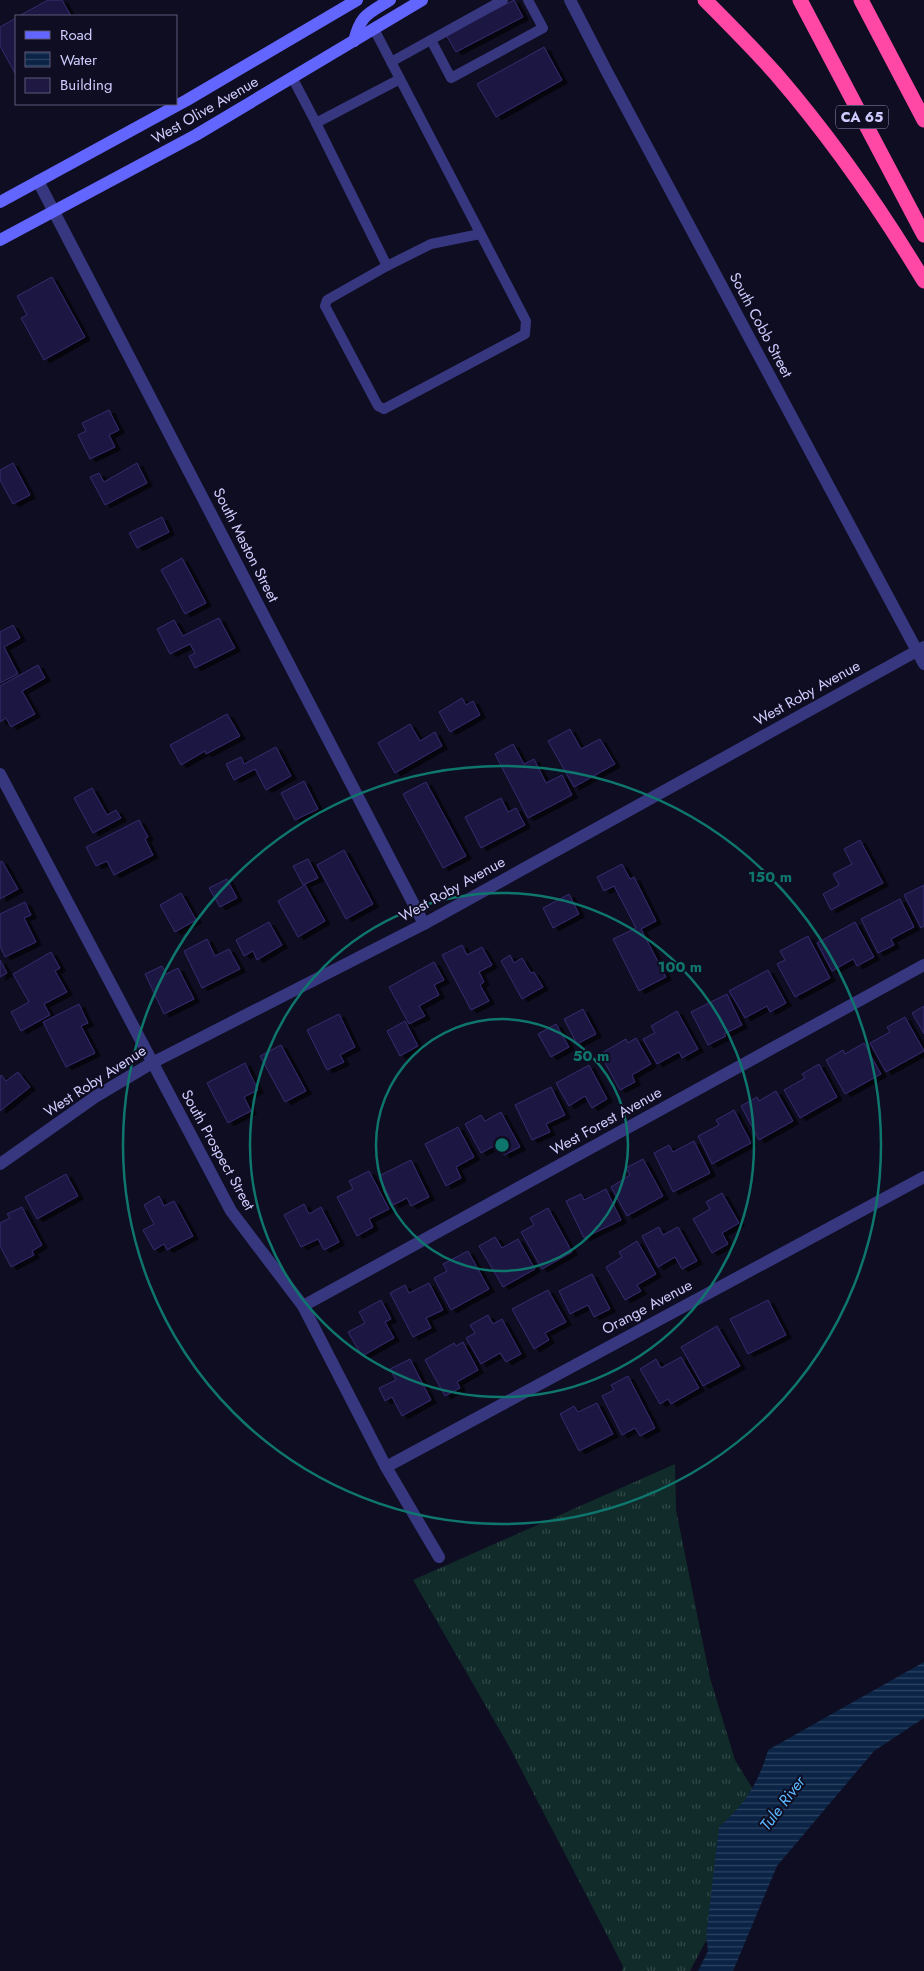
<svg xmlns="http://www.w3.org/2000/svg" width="924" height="1971" viewBox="0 0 924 1971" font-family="Jost,sans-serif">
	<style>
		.grass { fill: url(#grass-tufts) }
		.water { fill: url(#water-rules) }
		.building { fill: #1f1842; stroke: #352a6e; filter: url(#shadow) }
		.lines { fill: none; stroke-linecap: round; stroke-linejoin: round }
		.lane { stroke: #373780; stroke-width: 10 }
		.street { stroke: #373780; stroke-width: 12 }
		.secondary { stroke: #6365ff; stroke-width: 12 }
		.highway { stroke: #ff47a6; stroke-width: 15 }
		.ring { fill: none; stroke: #0f766e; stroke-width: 2.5 }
		.labels { text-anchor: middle; stroke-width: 4; stroke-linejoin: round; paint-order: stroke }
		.shield { fill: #0f0d21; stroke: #9693bc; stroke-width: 1 }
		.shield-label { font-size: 14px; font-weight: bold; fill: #d0ccff }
		.street-label { font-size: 15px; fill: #d0ccff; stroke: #0f0d21 }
		.water-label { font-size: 16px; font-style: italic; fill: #5ab8ff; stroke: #0f0d21 }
		.centre { fill: #0f766e; stroke: #0f0d21; stroke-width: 2.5 }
		.ring-label { font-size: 15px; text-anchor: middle; font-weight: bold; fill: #0f766e; stroke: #0f0d21; stroke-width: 4; stroke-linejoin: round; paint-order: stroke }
	</style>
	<defs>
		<pattern id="grass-tufts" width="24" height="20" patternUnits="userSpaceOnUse" patternTransform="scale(1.25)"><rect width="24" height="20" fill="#102b29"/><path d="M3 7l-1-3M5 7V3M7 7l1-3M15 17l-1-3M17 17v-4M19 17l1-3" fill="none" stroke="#324949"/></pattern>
		<pattern id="water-rules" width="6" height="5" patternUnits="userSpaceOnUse" patternTransform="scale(1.25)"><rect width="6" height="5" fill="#0b2446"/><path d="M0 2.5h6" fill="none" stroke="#2e4362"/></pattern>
		<filter id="shadow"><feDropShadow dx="5.5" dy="3" stdDeviation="0" flood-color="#0009"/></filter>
	</defs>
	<rect width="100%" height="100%" fill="#0f0d21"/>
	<polygon class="grass" points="675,1464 676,1510 710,1678 735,1760 759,1799 726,1903 690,1971 622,1971 623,1966 510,1748 413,1580"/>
	<path class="water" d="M 924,1662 L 924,1718 L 874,1751 L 777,1866 L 733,1971 L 698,1971 L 708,1951 L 706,1937 L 719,1827 C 744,1805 759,1783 768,1750 Z"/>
	<g class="building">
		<polygon points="48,0 62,0 71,16 19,16"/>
		<polygon points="514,0 523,17 456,52 446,35"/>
		<polygon points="16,18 16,75 0,46 0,27"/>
		<polygon points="544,47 562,80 496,117 477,84"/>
		<polygon points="52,277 85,337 44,360 21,318 27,315 17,296"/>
		<polygon points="109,410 119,430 109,435 115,447 90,459 78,435 86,431 82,423"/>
		<polygon points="13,463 30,495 13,504 0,480 0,470"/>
		<polygon points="137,463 147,483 105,505 90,477 99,473 104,482"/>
		<polygon points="162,517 169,532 137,548 129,533"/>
		<polygon points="182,558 206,603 185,614 161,570"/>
		<polygon points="219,618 235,648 195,668 189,656 195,653 190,644 170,654 157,629 174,620 183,636"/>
		<polygon points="13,625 20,638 4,647 18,674 0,683 0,632"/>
		<polygon points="38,665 45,678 22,691 35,714 11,727 6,718 0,722 0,686"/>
		<polygon points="462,698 466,705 473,701 480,715 450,732 439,712"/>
		<polygon points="227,714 240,736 206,754 205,751 181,765 170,745"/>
		<polygon points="410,724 420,741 435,732 442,746 395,773 378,743"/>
		<polygon points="570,729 581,749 600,739 615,764 574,787 548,741"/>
		<polygon points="513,744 524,764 534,759 546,783 562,775 572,795 528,818 495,754"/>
		<polygon points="276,747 291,776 266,790 255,769 234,780 226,764 241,757 244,764"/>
		<polygon points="304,781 318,809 295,820 281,793"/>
		<polygon points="426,782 466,856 443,868 403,794"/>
		<polygon points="92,788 107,815 116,810 121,818 93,833 74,798"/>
		<polygon points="501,798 508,812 516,808 525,825 481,848 465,817"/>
		<polygon points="139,820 148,837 145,839 153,855 114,875 107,861 96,866 86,847"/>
		<polygon points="860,840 883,883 831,910 823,894 839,885 833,874 852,864 844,849"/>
		<polygon points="344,850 373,904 346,919 317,865"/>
		<polygon points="308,859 318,878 303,885 293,866"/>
		<polygon points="2,861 18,889 0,899 0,862"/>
		<polygon points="622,864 630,879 634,877 656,921 641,929 666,977 639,991 613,939 636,928 614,886 604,891 597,877"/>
		<polygon points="227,879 237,898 220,907 209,888"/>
		<polygon points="305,885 325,921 298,937 278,901"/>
		<polygon points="924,885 924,926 921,928 904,895"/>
		<polygon points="181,893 196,920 175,932 160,905"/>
		<polygon points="569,894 579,914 553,928 543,908"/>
		<polygon points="900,899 914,927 891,939 894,945 878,953 861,919"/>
		<polygon points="25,902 31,915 24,918 36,942 5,957 0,946 0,914"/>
		<polygon points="269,922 282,945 257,960 253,951 244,956 236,940"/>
		<polygon points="855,922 874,957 857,966 853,959 832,971 817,943"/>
		<polygon points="808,936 830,978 795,997 777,964 785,960 780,951"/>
		<polygon points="207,939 215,956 229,949 240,969 202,988 184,951"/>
		<polygon points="462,945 467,955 482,947 492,965 479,972 484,982 480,985 489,1001 471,1010 442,955"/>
		<polygon points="51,952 60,968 55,971 67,992 44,1004 50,1015 21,1031 11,1012 29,1002 13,974"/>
		<polygon points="510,955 514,963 522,958 531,973 534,972 543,987 522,999 501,961"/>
		<polygon points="0,960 7,973 0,977"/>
		<polygon points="434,962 444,980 434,985 439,995 419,1006 425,1016 409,1024 389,987"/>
		<polygon points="162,966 166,974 178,968 194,999 164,1014 145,974"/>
		<polygon points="768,970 786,1003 770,1012 767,1006 745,1018 729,991"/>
		<polygon points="727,994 742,1025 724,1034 726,1036 708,1045 691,1012"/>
		<polygon points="79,1004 88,1023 81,1026 95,1053 66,1067 43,1022"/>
		<polygon points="924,1006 924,1034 912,1013"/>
		<polygon points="583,1009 596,1034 577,1044 564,1019"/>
		<polygon points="677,1011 698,1049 682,1058 679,1052 657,1064 643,1039 655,1033 651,1026"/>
		<polygon points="339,1014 355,1047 340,1055 344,1062 327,1070 307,1030"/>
		<polygon points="905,1017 924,1051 886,1072 870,1043 890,1032 887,1027"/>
		<polygon points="405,1021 418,1046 400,1056 387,1031"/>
		<polygon points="556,1024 569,1047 551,1057 538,1034"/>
		<polygon points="636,1038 651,1064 632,1075 635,1082 620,1090 600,1054 626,1039 628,1043"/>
		<polygon points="864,1043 881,1074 845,1094 826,1060 843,1050 845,1054"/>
		<polygon points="281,1045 306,1091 285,1102 260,1056"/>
		<polygon points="245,1063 258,1090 244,1097 251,1111 228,1123 207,1083"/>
		<polygon points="819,1064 837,1097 800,1118 784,1090 805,1078 802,1074"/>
		<polygon points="589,1065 607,1099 592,1108 585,1096 569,1106 556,1083"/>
		<polygon points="18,1072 30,1087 0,1111 0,1077 1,1075 6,1081"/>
		<polygon points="551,1087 565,1115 546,1124 550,1132 532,1140 515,1105"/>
		<polygon points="776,1091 793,1121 759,1140 741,1106 757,1097 759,1101"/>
		<polygon points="734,1110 751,1143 712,1164 698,1136 719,1125 716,1120"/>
		<polygon points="501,1112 520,1147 504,1155 498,1144 481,1153 465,1124 481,1115 485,1121"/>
		<polygon points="458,1127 474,1157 456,1167 461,1178 446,1186 425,1144"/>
		<polygon points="694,1141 710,1173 673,1192 654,1153 669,1145 673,1152"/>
		<polygon points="643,1159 663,1196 627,1216 611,1187 630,1175 626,1168"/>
		<polygon points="411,1160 429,1197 411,1206 407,1198 393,1205 379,1176"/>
		<polygon points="369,1171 389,1209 369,1219 373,1227 357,1236 337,1197 353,1189 349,1181"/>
		<polygon points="66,1174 78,1196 37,1219 25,1197"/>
		<polygon points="606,1189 621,1220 584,1238 566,1201 581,1194 584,1200"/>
		<polygon points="722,1193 739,1223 722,1233 728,1244 712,1253 693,1219 710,1209 706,1202"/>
		<polygon points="159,1196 164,1206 174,1201 193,1236 167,1250 164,1244 154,1250 143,1230 154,1224 144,1205"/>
		<polygon points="304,1204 309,1214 321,1207 339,1242 324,1250 318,1239 301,1247 284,1215"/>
		<polygon points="22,1207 42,1245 32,1251 34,1255 11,1267 0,1246 0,1223 10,1218 7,1214"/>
		<polygon points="548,1208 572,1252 542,1269 521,1232 534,1225 530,1218"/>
		<polygon points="659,1227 663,1235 678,1227 697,1261 682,1269 675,1257 658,1267 642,1236"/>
		<polygon points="495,1237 502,1248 518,1239 535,1269 503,1287 479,1246"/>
		<polygon points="637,1241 656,1274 637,1285 641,1291 625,1300 606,1267 622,1257 619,1252"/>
		<polygon points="468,1251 489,1289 451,1310 434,1278 447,1271 443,1264"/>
		<polygon points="592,1274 610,1309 594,1317 588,1305 570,1314 559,1291"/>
		<polygon points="429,1283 443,1310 426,1318 431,1328 413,1337 390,1293 405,1285 409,1293"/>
		<polygon points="548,1290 566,1322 545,1333 549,1340 534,1349 512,1309"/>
		<polygon points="381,1300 391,1319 385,1322 394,1338 362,1356 348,1332 365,1323 359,1312"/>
		<polygon points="768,1300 786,1335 748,1354 730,1319"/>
		<polygon points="488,1315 493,1324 502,1319 521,1354 506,1362 500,1353 481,1364 466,1338 475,1333 470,1325"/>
		<polygon points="717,1326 740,1366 703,1386 681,1347"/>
		<polygon points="463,1342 478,1370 457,1382 460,1388 445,1396 425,1360 454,1343 456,1346"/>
		<polygon points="681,1357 699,1388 671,1404 668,1399 660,1404 640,1369 656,1359 661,1368"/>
		<polygon points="410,1359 431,1400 402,1416 392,1397 385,1401 379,1388 396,1380 390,1369"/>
		<polygon points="628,1376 655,1428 640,1436 635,1428 622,1435 602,1396 614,1390 611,1385"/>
		<polygon points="597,1403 613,1434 579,1451 560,1414 574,1406 578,1412"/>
	</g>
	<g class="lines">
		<g class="lane">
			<polyline points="374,29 526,321 525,334 384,409 378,406 325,306 327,300 387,266"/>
			<polyline points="431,40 451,78 543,28 528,0"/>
			<polyline points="391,62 503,0"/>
			<polyline points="293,79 316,123"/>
			<polyline points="400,79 316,123 387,266 431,244 480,234"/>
		</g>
		<g class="street">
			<polyline points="570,0 606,70 924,664"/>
			<polyline points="38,181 424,924"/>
			<polyline points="0,774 231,1211 303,1306 386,1467 439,1557"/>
			<polyline points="0,1164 95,1097 152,1063 424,924 924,647"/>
			<polyline points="303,1306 924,965"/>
			<polyline points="386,1467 924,1177"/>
		</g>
		<g class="secondary">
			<path d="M 354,41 C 361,14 368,14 390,0"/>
			<polyline points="0,202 187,100 357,0"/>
			<polyline points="0,240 196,135 422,0"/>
		</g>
		<g class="highway">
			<path d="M 705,0 C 729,24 753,48 776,74 C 832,139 880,208 924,281"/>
			<polyline points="800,0 924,235"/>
			<polyline points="861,0 924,120"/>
		</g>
	</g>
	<g class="ring">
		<circle cx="502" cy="1145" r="126"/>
		<circle cx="502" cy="1145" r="252"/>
		<circle cx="502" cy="1145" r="379"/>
	</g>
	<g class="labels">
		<rect class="shield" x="836" y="105.5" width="52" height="23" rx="4"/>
		<g class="shield-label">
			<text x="862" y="122">CA 65</text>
		</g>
		<g class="street-label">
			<text transform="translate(205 110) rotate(-30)" y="5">West Olive Avenue</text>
			<text transform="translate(761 325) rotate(62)" y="5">South Cobb Street</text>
			<text transform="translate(246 545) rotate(63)" y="5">South Maston Street</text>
			<text transform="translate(807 693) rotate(-29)" y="5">West Roby Avenue</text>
			<text transform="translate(452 889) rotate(-29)" y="5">West Roby Avenue</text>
			<text transform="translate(95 1081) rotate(-33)" y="5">West Roby Avenue</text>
			<text transform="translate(606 1121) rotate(-29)" y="5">West Forest Avenue</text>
			<text transform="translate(218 1150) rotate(61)" y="5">South Prospect Street</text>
			<text transform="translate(647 1307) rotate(-28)" y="5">Orange Avenue</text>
		</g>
		<g class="water-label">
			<text transform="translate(782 1803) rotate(-53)" y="6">Tule River</text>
		</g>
	</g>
	<circle cx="502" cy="1145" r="8" class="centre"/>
	<g class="ring-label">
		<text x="770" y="882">150 m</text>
		<text x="680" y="972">100 m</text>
		<text x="591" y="1061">50 m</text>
	</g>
	<rect x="15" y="15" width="162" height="90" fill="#0f0d21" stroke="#5c597a"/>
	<rect x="25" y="31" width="25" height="8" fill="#6365ff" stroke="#5c597a"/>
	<text x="60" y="40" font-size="15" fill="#d0ccff">Road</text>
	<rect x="25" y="52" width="25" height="15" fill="url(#water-rules)" stroke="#5c597a"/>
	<text x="60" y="65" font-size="15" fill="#d0ccff">Water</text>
	<rect x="25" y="78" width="25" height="15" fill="#1f1842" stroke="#5c597a"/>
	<text x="60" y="90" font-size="15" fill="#d0ccff">Building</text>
</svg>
